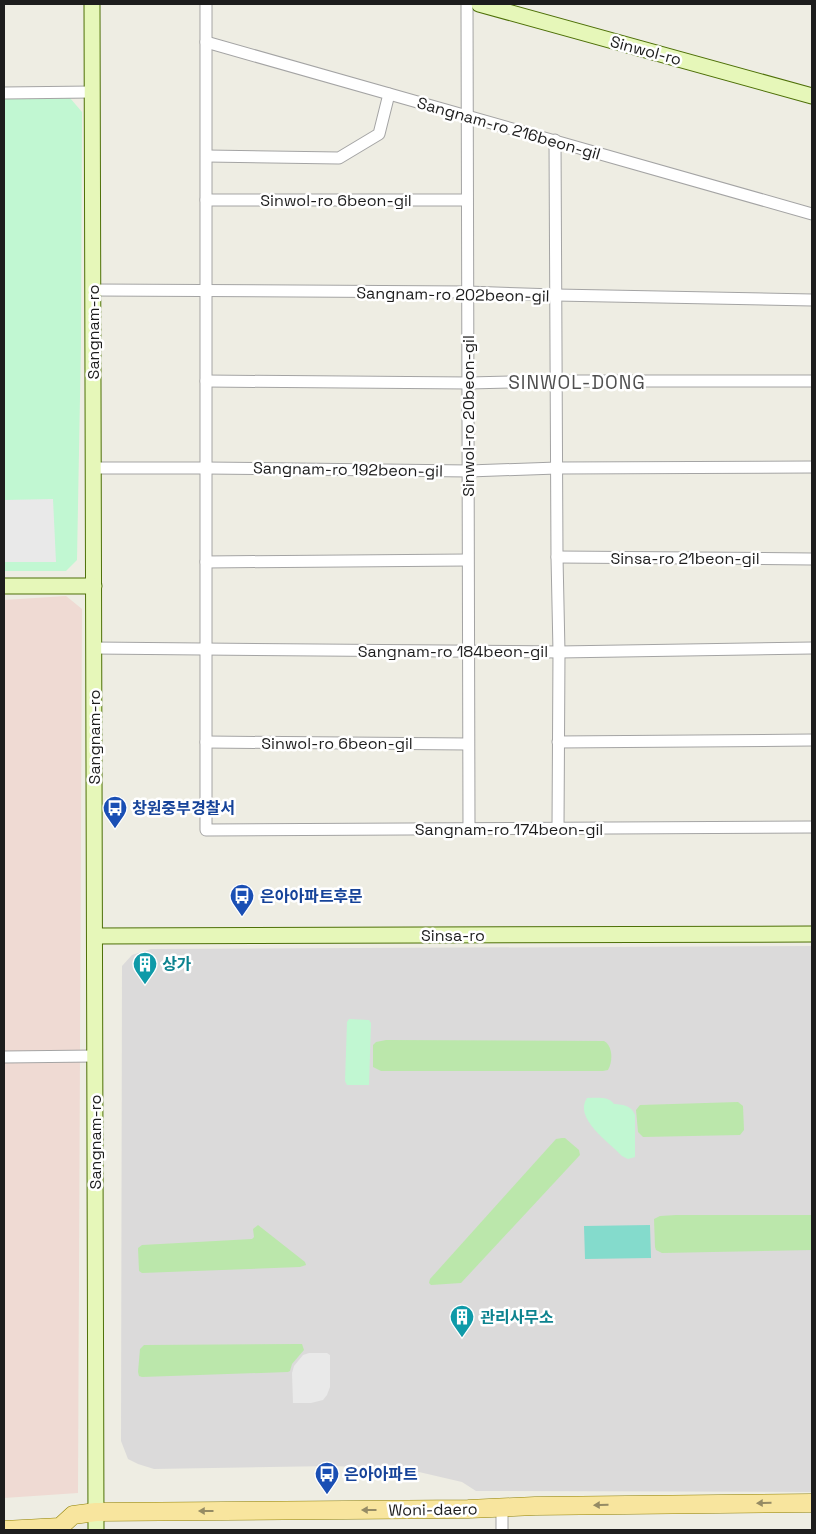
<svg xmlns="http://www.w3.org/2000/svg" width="816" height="1534" viewBox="0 0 816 1534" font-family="'Space Grotesk','Noto Sans KR',sans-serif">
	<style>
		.residential { fill: #dbdada }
		.commercial { fill: #efdad3 }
		.grass { fill: #bbe7ab }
		.park { fill: #c1f7d2 }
		.pitch { fill: #84dbcc }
		.parking { fill: #e9e9e9 }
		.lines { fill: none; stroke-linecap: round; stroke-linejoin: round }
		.street-casing { stroke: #a4a4a4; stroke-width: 13 }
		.secondary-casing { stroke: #4e7008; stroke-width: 17 }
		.primary-casing { stroke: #918205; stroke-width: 19 }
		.street { stroke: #fff; stroke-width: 11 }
		.secondary { stroke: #e6f7b9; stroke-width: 15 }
		.primary { stroke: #f8e59e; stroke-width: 18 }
		.oneway { fill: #958b64 }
		.labels { text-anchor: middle; stroke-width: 5; stroke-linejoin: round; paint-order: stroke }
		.street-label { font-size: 16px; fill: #1d1d1d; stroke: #fff }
		.transit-label { font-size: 16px; font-weight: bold; fill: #164399; stroke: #fff; text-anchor: start }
		.culture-label { font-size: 16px; font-weight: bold; fill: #0d838f; stroke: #fff; text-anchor: start }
		.quarter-label { font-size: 19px; letter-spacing: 1px; fill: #505050; stroke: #fff }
	</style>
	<rect width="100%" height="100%" fill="#eeede3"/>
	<polygon class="residential" points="812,946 812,1492 476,1491 462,1482 406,1469 333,1466 154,1469 138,1464 128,1459 121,1441 122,966 132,955 151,949"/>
	<polygon class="commercial" points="66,596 82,609 78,1493 4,1498 4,600"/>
	<g class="grass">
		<path d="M 386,1040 L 604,1041 C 613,1046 613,1062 608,1070 L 603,1071 L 381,1071 L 373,1067 L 373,1045 L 376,1042 Z"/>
		<polygon points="738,1102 743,1106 744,1130 740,1135 643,1137 638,1132 636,1110 640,1105"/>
		<polygon points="562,1138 565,1138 579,1150 580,1155 461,1283 431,1285 429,1283 430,1279 556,1139"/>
		<polygon points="676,1215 812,1215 812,1250 662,1253 656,1250 655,1247 654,1219 660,1216"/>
		<polygon points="258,1225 305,1262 306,1265 300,1267 142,1273 139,1271 138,1248 142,1245 252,1239 254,1237 253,1229"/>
		<polygon points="299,1344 302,1344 304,1350 292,1364 290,1371 288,1372 142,1377 139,1376 138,1372 140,1349 144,1345"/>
	</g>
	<g class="park">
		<polygon points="70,98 82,112 81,343 77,560 66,571 4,571 4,99"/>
		<polygon points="349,1019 369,1020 371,1023 369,1085 347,1085 345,1081 347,1022"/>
		<path d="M 587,1098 C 596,1098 609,1096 614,1104 C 624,1105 631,1105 635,1115 L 635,1157 L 628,1159 L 622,1156 C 610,1143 573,1118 587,1098 Z"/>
	</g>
	<polygon class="pitch" points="650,1225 651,1258 585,1259 584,1226"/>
	<g class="parking">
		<polygon points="53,499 56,562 4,562 4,500"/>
		<polygon points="309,1353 327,1353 330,1355 330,1387 327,1395 323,1400 311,1403 293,1403 292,1373 294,1366 303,1355"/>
	</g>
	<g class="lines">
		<defs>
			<g id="street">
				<polyline points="206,4 206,830 812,827"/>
				<polyline points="467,4 469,829"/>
				<polyline points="206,42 812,214"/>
				<polyline points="4,93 92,92"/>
				<polyline points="555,140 557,557 559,652 558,828"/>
				<polyline points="207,156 339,158 379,134 389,94"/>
				<polyline points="206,200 467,200"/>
				<polyline points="93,290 467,292 556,295 812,300"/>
				<polyline points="206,381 469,383 556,381 812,381"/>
				<polyline points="93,468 205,468 469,471 557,468 812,467"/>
				<polyline points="557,557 812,559"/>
				<polyline points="206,562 467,560"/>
				<polyline points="94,648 559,652 812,648"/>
				<polyline points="206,742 468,744"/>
				<polyline points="558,742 812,740"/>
				<polyline points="4,1057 95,1056"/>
				<polyline points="502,1530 502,1507"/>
			</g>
			<g id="secondary">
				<polyline points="92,4 96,1530"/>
				<polyline points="479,4 812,96"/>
				<polyline points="4,586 94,586"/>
				<polyline points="95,936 812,934"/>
			</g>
			<polyline id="primary" points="4,1530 60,1527 73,1515 96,1512 468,1509 535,1506 812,1503"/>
		</defs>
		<use href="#street" class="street-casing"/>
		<use href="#secondary" class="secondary-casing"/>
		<use href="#primary" class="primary-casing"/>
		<use href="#street" class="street"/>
		<use href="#secondary" class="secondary"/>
		<use href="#primary" class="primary"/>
	</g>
	<defs><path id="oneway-solid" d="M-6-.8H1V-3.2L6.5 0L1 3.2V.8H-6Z" transform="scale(1.25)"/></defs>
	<g class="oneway">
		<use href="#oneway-solid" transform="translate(764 1503) rotate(179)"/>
		<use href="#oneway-solid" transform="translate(601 1505) rotate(179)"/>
		<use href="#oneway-solid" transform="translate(369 1510) rotate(180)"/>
		<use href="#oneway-solid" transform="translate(206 1511) rotate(180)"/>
	</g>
	<defs>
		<symbol id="bus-pin" viewBox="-11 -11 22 30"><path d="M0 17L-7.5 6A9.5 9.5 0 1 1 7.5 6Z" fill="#1a4fb4" stroke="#fff"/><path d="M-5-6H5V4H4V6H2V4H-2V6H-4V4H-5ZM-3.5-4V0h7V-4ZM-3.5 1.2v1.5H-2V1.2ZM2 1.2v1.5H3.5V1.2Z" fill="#fff"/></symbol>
		<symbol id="building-pin" viewBox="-11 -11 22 30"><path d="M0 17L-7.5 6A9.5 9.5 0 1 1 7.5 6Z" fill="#0f9aa8" stroke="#fff"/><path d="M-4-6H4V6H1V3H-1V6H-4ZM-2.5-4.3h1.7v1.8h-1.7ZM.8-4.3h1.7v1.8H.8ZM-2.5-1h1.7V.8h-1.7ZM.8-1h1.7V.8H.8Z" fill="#fff"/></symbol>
	</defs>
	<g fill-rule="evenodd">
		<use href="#bus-pin" x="101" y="794" width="28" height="38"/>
		<use href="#bus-pin" x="228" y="882" width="28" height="38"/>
		<use href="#building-pin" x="131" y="950" width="28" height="38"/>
		<use href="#building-pin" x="448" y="1303" width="28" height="38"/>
		<use href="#bus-pin" x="313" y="1460" width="28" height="38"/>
	</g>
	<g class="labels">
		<g class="street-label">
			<text transform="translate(646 50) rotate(15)" y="6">Sinwol-ro</text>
			<text transform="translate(509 128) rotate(16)" y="6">Sangnam-ro 216beon-gil</text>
			<text x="336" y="206">Sinwol-ro 6beon-gil</text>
			<text transform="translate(453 294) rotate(1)" y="6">Sangnam-ro 202beon-gil</text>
			<text transform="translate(93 332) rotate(-90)" y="6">Sangnam-ro</text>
			<text transform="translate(468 416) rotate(-90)" y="6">Sinwol-ro 20beon-gil</text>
			<text transform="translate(348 469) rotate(1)" y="6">Sangnam-ro 192beon-gil</text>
			<text x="685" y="564">Sinsa-ro 21beon-gil</text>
			<text x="453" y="657">Sangnam-ro 184beon-gil</text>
			<text transform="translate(94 737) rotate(-90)" y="6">Sangnam-ro</text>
			<text x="337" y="749">Sinwol-ro 6beon-gil</text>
			<text x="509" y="835">Sangnam-ro 174beon-gil</text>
			<text x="453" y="941">Sinsa-ro</text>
			<text transform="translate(95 1142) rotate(-90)" y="6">Sangnam-ro</text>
			<text transform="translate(433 1509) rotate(-1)" y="6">Woni-daero</text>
		</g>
		<g class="transit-label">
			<text x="132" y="814">창원중부경찰서</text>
			<text x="260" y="902">은아아파트후문</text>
			<text x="344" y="1480">은아아파트</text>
		</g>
		<g class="culture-label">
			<text x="162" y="970">상가</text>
			<text x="480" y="1323">관리사무소</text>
		</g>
		<g class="quarter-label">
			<text x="577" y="389">SINWOL-DONG</text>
		</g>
	</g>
	<rect width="816" height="1534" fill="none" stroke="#1d1d1d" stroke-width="10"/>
</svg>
